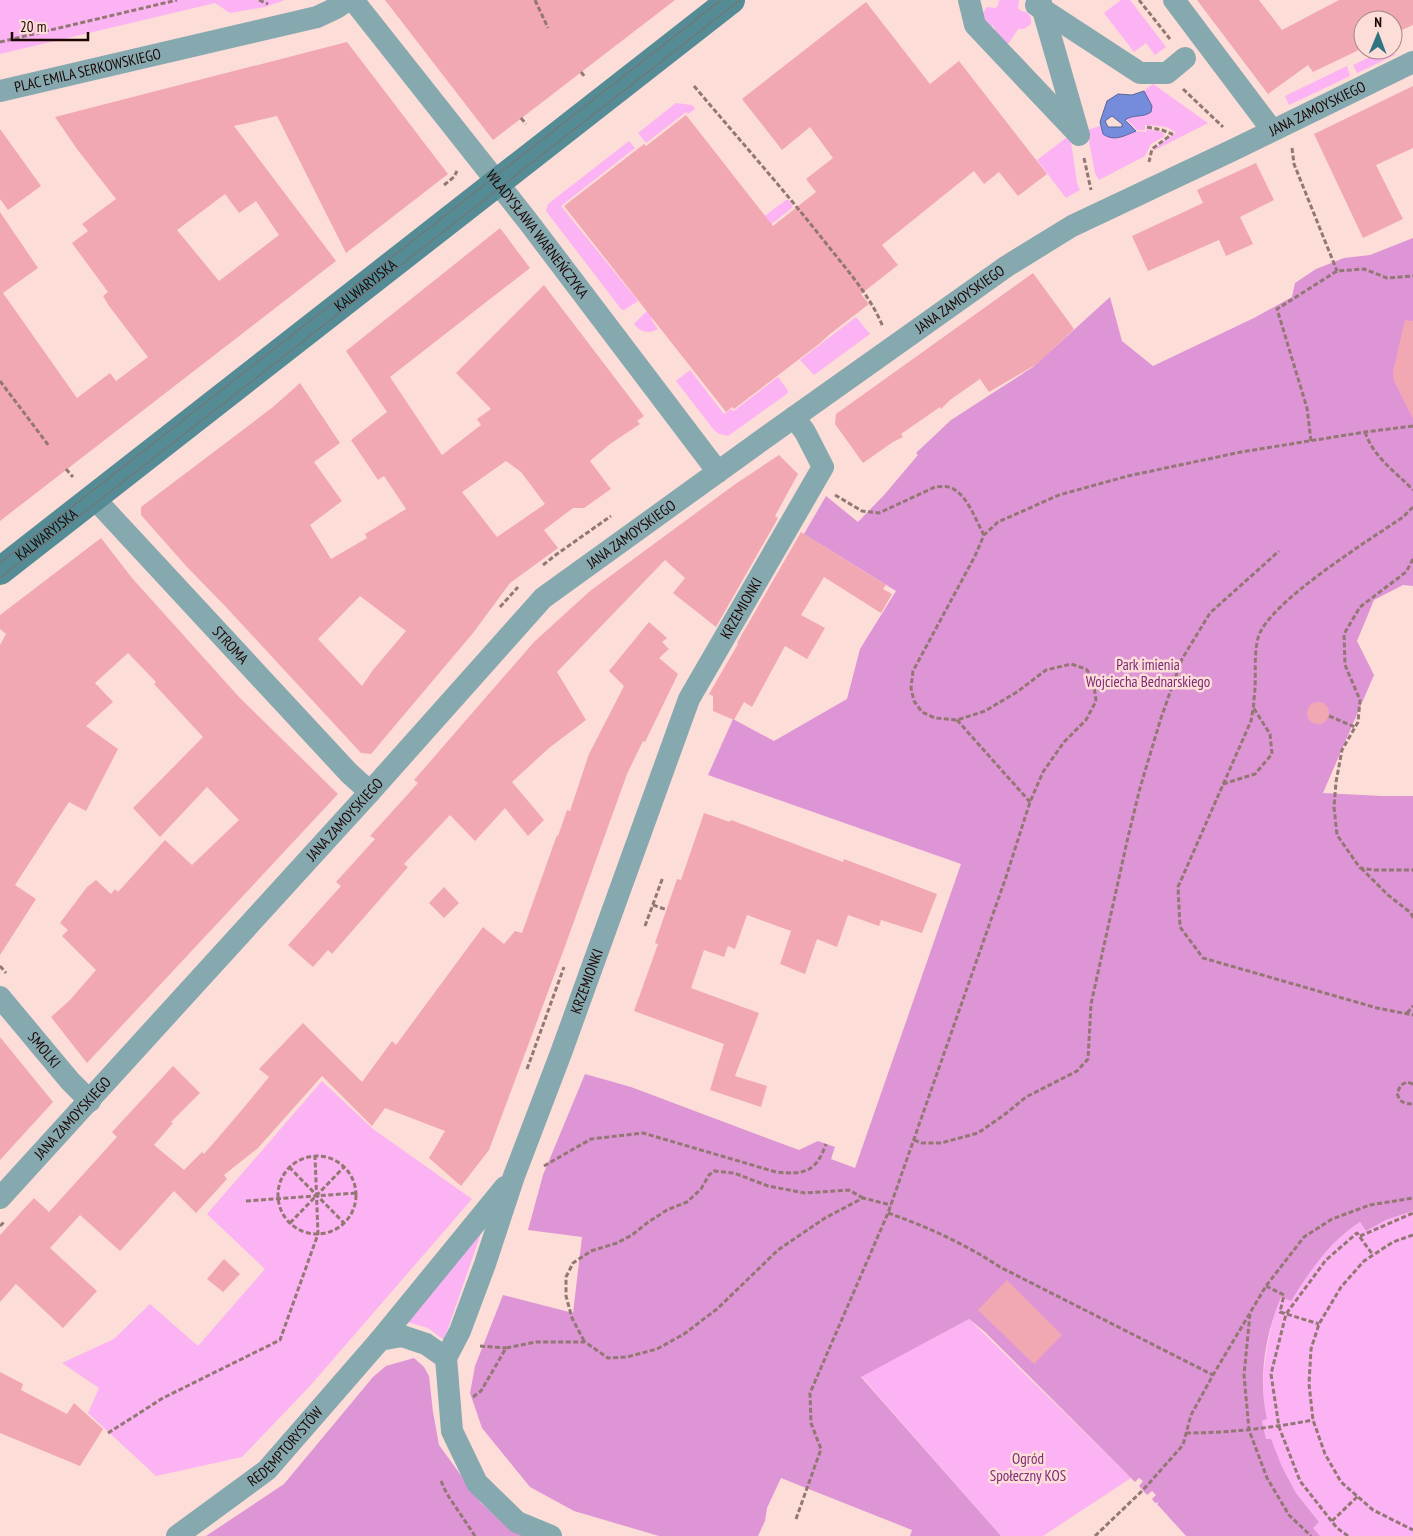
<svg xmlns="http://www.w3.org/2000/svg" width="1413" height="1536" viewBox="0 0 1413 1536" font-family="'PT Sans Narrow',sans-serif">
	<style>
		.green { fill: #fcb3f4 }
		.forest { fill: #de95d6 }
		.water { fill: #758cdc; stroke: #5b649b; fill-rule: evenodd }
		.building { fill: #f2a8b2; fill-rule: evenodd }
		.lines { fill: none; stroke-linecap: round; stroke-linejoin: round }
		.path { stroke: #927773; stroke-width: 3; stroke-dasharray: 5 2.5; stroke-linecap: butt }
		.street { stroke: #86a9b0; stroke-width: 22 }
		.secondary { stroke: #558b95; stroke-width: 28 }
		.tram { stroke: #846a66; stroke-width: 1 }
		.labels { text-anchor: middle; stroke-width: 5; stroke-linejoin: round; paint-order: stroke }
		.street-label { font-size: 15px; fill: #1d0604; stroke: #fcddd8 }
		.park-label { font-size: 15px; fill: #7d2978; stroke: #fcddd8 }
	</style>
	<rect width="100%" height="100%" fill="#fcddd8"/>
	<g class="green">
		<polygon points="0,0 285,0 265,7 230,13 215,3 0,54"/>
		<polygon points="999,0 1019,0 1018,8 1021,11 1027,12 1031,18 1031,24 1024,29 1018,29 1009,43 1005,43 995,33 995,29 993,26 986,25 982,14 987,7 995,8 998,6"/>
		<polygon points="1121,0 1130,0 1166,47 1155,55 1146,43 1134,52 1104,13"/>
		<polygon points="1384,50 1391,50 1395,55 1357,73 1353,65"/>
		<polygon points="1347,66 1350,76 1289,105 1285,96"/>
		<path d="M 1153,84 L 1208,123 L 1153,151 L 1161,143 L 1176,133 C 1166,124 1158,127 1145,125 L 1145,130 L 1137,130 L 1126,119 L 1133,115 L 1149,114 L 1152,106 L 1144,91 Z"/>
		<polygon points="676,103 692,105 695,109 688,114 686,112 646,143 638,133"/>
		<polygon points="1100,126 1115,138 1136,131 1146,132 1147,129 1162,132 1165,136 1151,144 1145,156 1099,180 1095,173 1087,130"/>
		<polygon points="1070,135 1077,183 1080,190 1066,198 1037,160"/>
		<polygon points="629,141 635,148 561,206 638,301 624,310 621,309 546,211 548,204"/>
		<path d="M 786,200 L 789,200 L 793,207 L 651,319 L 658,329 C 649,334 641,333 634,324 C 679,277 734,239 786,200 Z"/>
		<polygon points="856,317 870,334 814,375 800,360"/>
		<polygon points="690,370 724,414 731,409 734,411 778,377 787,389 788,393 728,436 719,434 714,430 676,381"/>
		<polygon points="322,1081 373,1129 472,1199 310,1386 242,1457 156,1476 88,1413 99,1388 62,1363 114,1339 150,1304 198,1346 265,1269 207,1214"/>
		<path d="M 1413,1211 L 1413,1536 L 1320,1536 L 1312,1528 L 1319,1522 L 1296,1493 L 1266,1439 L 1262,1421 L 1267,1419 C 1260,1388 1264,1359 1271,1328 C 1273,1318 1275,1304 1282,1296 C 1291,1286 1303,1280 1311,1270 C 1326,1252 1340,1234 1360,1222 L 1366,1231 L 1386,1220 Z"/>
		<polygon points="481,1233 444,1340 428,1328 404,1321"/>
		<polygon points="969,1319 1131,1478 1043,1536 1001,1536 861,1376"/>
	</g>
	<g class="forest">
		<path d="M 1413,238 L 1413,586 L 1403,585 L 1374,600 L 1357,641 L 1374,675 L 1323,793 L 1381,796 L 1413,796 L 1413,1211 L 1386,1220 L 1366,1231 L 1360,1222 C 1330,1241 1310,1271 1291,1301 L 1281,1297 C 1265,1335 1258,1379 1267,1419 L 1262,1421 L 1266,1439 L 1271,1439 L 1282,1467 L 1296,1493 L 1319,1522 L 1313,1528 L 1320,1536 L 1186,1536 L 1157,1504 L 1159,1502 L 1155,1503 L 1152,1499 L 1156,1495 L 1152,1491 L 1147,1495 L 1139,1486 L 1143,1481 L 1139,1478 L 1135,1482 L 985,1332 L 969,1319 L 861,1377 L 1001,1536 L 910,1536 L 912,1530 L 781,1478 L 767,1508 L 765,1521 L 758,1536 L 659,1536 L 574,1511 L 530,1487 L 482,1428 L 470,1393 L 475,1366 L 503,1295 L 573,1313 L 582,1237 L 528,1230 L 543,1175 L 585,1074 L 631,1087 L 799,1150 L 818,1141 L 835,1147 L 831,1159 L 855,1168 L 961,864 L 708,775 L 733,719 L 774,741 L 847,699 L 860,649 L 896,591 L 804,534 L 826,496 L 858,522 L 884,495 L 918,455 L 916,453 L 951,420 L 1033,367 L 1110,297 L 1122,341 L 1153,366 L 1254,318 L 1292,297 L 1295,283 L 1316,269 L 1344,258 L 1370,255 Z"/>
		<polygon points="414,1358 424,1367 429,1376 433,1412 439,1445 481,1503 514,1532 526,1536 206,1536 284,1484 373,1377 386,1366"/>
	</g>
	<path class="water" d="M 1144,91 L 1152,106 L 1151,112 C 1143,118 1133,114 1125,120 L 1136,131 C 1124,136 1114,142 1103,134 L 1100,122 L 1107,101 L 1118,94 L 1132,95 ZM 1112,116 L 1122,124 L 1122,127 L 1108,127 L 1105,121 Z"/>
	<g class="building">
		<polygon points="385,0 675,0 493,140"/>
		<polygon points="1197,0 1259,0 1282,30 1339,0 1413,0 1413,25 1393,34 1393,20 1363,20 1363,48 1313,72 1308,65 1268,94"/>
		<polygon points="866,2 930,84 959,61 1047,174 1018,196 999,172 984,184 974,171 882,245 898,265 861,294 869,304 830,334 819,344 734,409 732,407 726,412 564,206 644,144 646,146 686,115 773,226 816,192 806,179 833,158 810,127 782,150 742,99"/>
		<path d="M 347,42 L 448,174 L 346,253 L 277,116 L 234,126 L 336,261 L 0,521 L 0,212 L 38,268 L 3,293 L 77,398 L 110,373 L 116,381 L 148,357 L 109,306 L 103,296 L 108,292 L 72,243 L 88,231 L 82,224 L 116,199 L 77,149 L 55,117 ZM 225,194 L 239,213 L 256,201 L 279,235 L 219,281 L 177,230 Z"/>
		<polygon points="1413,86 1413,148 1376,165 1403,219 1363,238 1314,134"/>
		<polygon points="0,129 41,186 8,210 0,199"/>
		<polygon points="1256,163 1274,200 1240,217 1253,244 1226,256 1219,240 1148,271 1132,236 1203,203 1197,190"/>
		<path d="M 500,228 L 530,268 L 390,377 L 442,455 L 481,425 L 477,419 L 491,409 L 456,373 L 544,285 L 644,416 L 637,421 L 640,424 L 610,444 L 590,461 L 611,489 L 584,508 L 573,508 L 544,530 L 558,548 L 510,583 L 473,633 L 371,754 L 361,753 L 225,606 L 187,567 L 141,515 L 141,507 L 273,407 L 300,383 L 340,443 L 314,462 L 342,501 L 310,525 L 331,559 L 367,538 L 365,534 L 406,509 L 384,476 L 378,480 L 351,440 L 387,412 L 346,351 ZM 506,461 L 521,472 L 545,504 L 497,537 L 462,492 ZM 360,596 L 406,631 L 373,670 L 362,686 L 318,639 Z"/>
		<polygon points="1033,273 1074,329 1037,364 989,392 980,379 950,400 941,409 940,407 901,434 903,437 893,442 863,463 835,424 836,414"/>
		<polygon points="1405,320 1413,321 1413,419 1394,381 1393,372"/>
		<polygon points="779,455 798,474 775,516 778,518 716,627 673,593 685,578 665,560 557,672 586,720 549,748 512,782 544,820 528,836 505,808 475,841 450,815 404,864 408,867 332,954 328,950 313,967 288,945 341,886 336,882 375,839 370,836 418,783 414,780 534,642 590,591 734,485"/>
		<polygon points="801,532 886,585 883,589 892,594 881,613 824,577 801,615 825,628 807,659 785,646 752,707 744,702 734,720 713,711 713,696 709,694 738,644 737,643"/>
		<polygon points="101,538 132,578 239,697 338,794 87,1063 51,1017 70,1000 96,970 62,936 68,930 60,923 87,887 96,880 111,894 115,889 118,892 165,840 192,865 239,820 207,787 160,837 133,808 203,737 154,684 156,682 128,653 95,683 113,702 86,726 118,749 86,811 69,802 15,885 36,899 0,955 0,645 6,634 0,629 0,615"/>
		<polygon points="649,622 667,638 662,642 669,649 659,658 678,674 645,742 643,741 627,774 564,949 489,1150 461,1186 429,1158 445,1131 385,1108 372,1126 322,1076 258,1148 224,1175 227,1179 196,1213 174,1191 120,1251 80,1215 50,1248 97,1291 63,1328 16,1284 0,1302 0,1235 34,1198 49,1212 117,1137 112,1132 173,1066 200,1093 171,1122 173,1123 154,1145 184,1170 202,1152 204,1154 241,1111 269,1077 259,1069 303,1023 362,1082 392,1041 396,1045 483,927 504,944 515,931 522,933 557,835 558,836 567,810 570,811 589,754 624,686 609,671"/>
		<circle cx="1318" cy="713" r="11"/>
		<polygon points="704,813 730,822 731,820 843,862 844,859 937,894 922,933 881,920 879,926 848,915 837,947 817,939 805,974 780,964 791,931 747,915 735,949 728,946 724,957 704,950 691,988 759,1013 735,1076 767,1086 761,1107 710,1090 724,1044 634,1011 658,944 655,943 677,879 681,880"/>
		<polygon points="444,887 459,903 444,918 429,903"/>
		<polygon points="0,1037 53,1102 0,1160"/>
		<polygon points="224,1259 240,1274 223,1292 207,1279"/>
		<polygon points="1007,1280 1062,1335 1034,1364 978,1310"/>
		<polygon points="0,1372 23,1384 21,1390 67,1414 74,1403 103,1429 80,1466 0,1433"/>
	</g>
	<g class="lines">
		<g class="path">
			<polyline points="259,0 268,4"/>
			<polyline points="535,0 548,28"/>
			<polyline points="1139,0 1170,39"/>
			<polyline points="0,42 177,0"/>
			<polyline points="581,72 585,77"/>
			<path d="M 694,86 C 738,138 783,189 825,242 C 846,269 870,295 883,327"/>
			<polyline points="1183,89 1223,127"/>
			<polyline points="521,118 526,124"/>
			<polyline points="1147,127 1162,130 1172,134 1152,149 1149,162"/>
			<polyline points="1292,148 1294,164 1337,271"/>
			<polyline points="1084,158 1091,190"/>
			<polyline points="444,185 454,177 457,171"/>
			<polyline points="0,381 49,446"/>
			<path d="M 1365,432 C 1374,458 1395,471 1413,490"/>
			<polyline points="1311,441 1307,408 1277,309 1337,271 1364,269 1387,278 1413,276"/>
			<polyline points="66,469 73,477"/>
			<path d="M 835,495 L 862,511 L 879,513 L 935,487 C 942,486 950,486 955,490 C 969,499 976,521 984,535"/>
			<path d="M 1413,507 L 1403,517 C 1371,539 1267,603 1258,638 C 1253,659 1257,678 1254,699 C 1254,706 1252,714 1251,721 L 1178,887 L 1180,927 L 1203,958 L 1377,1008 L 1413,1015"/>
			<polyline points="1413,559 1406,572 1360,607 1344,634 1345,665 1360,700 1358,722 1342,750 1336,782 1334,807 1337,835 1360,868 1374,870 1413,870"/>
			<polyline points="543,565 557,554 611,516"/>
			<polyline points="500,607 518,587"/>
			<polyline points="1329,716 1355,727"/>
			<polyline points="957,720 1030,802"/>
			<polyline points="1223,784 1255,774 1272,754 1270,734 1253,707"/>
			<polyline points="1361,868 1388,895 1411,913 1413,918"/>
			<polyline points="653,905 667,910"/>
			<polyline points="645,926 663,877"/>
			<polyline points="0,966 6,973"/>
			<polyline points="1407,1013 1413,1006"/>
			<polyline points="527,1069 564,967"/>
			<path d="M 1413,1084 L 1407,1082 L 1401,1085 L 1397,1093 C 1400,1102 1403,1104 1413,1104"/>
			<polyline points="914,1140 922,1143 941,1143 978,1133 1004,1115 1026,1097 1077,1071 1088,1059 1091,1004 1128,837 1140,788 1161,718 1182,659 1210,613 1279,551"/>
			<circle cx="317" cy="1195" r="39"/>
			<path d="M 544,1166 L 591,1139 L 643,1133 L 776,1172 C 805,1175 816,1172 826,1144"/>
			<polyline points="289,1167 344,1223"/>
			<polyline points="246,1201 356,1193"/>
			<path d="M 888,1213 C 928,1227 965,1244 1000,1267 L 1213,1375"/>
			<polyline points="290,1223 344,1167"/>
			<polyline points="0,1226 5,1221"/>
			<polyline points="1413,1235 1393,1242 1364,1261 1341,1287 1319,1324 1311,1349 1309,1384 1313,1420 1325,1454 1341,1482 1373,1510 1413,1530"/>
			<polyline points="1360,1236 1413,1213"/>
			<polyline points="1266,1286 1284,1295 1280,1312 1319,1324"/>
			<polyline points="1250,1314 1244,1375 1249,1430 1267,1478 1289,1515 1311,1536"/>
			<polyline points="584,1341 572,1318 566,1296 566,1277 573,1263 591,1251 617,1243 632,1235 647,1223 667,1210 687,1202 701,1189 709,1175 714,1171 734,1173 768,1186 805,1193 849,1190 863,1198"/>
			<polyline points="480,1346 506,1348"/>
			<polyline points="473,1397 481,1391 506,1348 536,1342 585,1342 608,1358 627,1357 657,1349 684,1334 717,1309 778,1250 825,1218 863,1198 891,1205"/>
			<polyline points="108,1433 163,1398 280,1340 318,1234 315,1156"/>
			<path d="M 1186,1433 C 1229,1433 1271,1428 1313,1420"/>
			<polyline points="441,1481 447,1494 475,1536"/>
			<polyline points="796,1519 821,1449 811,1423 810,1393 888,1213 1006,877 1030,802 1043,772 1064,742 1086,720 1096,701 1093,678 1086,669 1071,664 1046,670 1017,692 985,711 957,720 935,718 922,712 914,701 911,688 913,671 975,556 984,535 998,522 1059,495 1128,476 1241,452 1365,432 1413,426"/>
			<polyline points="1332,1521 1358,1496"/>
			<polyline points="1095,1536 1143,1490 1183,1445 1191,1415 1213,1375 1266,1286 1304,1237 1332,1219 1370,1205 1413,1198"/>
			<polyline points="1348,1536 1337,1528 1300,1481 1279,1427 1271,1374 1286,1314 1326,1260 1357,1233 1373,1255"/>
		</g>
		<g class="street">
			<path id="s1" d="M 353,0 L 527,220 L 718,472"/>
			<polyline points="969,0 975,25 1079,135 1040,0"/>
			<polyline points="1174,0 1272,130"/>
			<polyline points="1036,5 1140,73 1167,73 1185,58"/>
			<path id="s2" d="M 0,91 L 317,17 L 336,8 L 348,0"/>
			<path id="s3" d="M 93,497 L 349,773 L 370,792"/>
			<path id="s4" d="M 0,997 L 70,1081 L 90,1101"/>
			<path id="s5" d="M 0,1198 L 370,792 L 543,598 L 769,435 L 1007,266 L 1072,226 L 1233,150 L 1413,62"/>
			<polyline points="380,1340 402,1336 426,1344 446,1358"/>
			<path id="s6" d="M 177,1536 L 267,1470 L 380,1340 L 505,1187"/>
			<path id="s7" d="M 551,1536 L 517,1522 L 477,1483 L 452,1431 L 446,1358 L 460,1331 L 485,1264 L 514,1176 L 561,1053 L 689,699 L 823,467 L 805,432 L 794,417"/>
		</g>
		<path class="secondary" id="s8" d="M 0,571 L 731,0"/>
		<g class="tram">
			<polyline points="0,563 721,0"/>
			<polyline points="0,578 740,0"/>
		</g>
	</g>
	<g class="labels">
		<g class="street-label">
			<text dy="5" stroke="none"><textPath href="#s2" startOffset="90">PLAC EMILA SERKOWSKIEGO</textPath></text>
			<text dy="5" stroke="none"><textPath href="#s5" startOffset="1728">JANA ZAMOYSKIEGO</textPath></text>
			<text dy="5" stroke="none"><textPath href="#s1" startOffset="298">WŁADYSŁAWA WARNEŃCZYKA</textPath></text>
			<text dy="5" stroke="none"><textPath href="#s8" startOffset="464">KALWARYJSKA</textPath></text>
			<text dy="5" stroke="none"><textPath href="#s5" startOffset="1322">JANA ZAMOYSKIEGO</textPath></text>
			<text dy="5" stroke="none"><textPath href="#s8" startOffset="59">KALWARYJSKA</textPath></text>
			<text dy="5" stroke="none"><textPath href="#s5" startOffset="918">JANA ZAMOYSKIEGO</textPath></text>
			<text dy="5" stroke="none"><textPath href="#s7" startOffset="1031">KRZEMIONKI</textPath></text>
			<text dy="5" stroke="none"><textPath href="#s3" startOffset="202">STROMA</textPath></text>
			<text dy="5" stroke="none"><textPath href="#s5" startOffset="512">JANA ZAMOYSKIEGO</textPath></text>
			<text dy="5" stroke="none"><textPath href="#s7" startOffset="626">KRZEMIONKI</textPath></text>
			<text dy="5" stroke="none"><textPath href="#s4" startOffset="69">SMOLKI</textPath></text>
			<text dy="5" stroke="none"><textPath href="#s5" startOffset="108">JANA ZAMOYSKIEGO</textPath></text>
			<text dy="5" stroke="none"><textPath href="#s6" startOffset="141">REDEMPTORYSTÓW</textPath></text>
		</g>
		<g class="park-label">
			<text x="1148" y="670">Park imienia<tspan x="1148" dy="17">Wojciecha Bednarskiego</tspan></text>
			<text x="1028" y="1464">Ogród<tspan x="1028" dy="17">Społeczny KOS</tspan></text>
		</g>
	</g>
	<g transform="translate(1378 35) rotate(1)"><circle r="24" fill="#fcddd8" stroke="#a38783"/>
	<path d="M0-4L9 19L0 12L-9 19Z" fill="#2f7581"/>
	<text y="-8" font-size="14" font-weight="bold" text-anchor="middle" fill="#1d0604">N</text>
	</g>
	<path d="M12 32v8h76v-8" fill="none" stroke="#1d0604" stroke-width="2.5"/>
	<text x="20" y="32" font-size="15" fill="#1d0604" stroke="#fcddd8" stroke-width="4" paint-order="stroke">20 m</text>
</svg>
